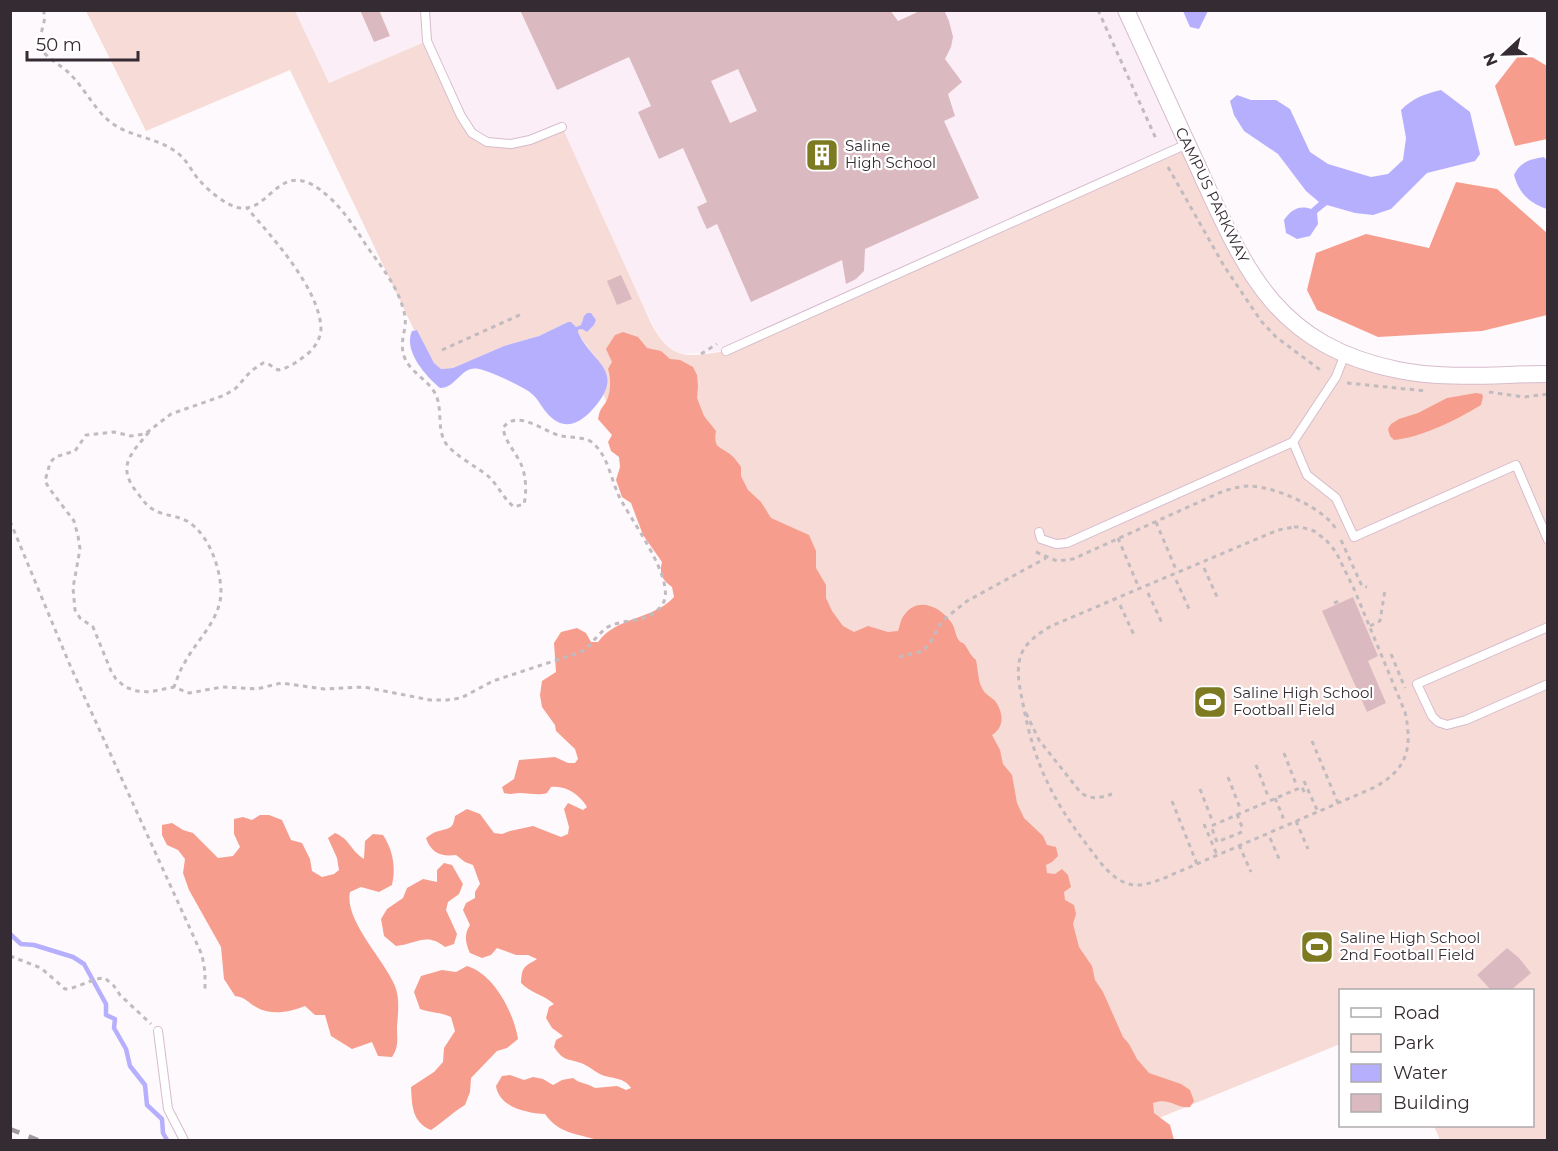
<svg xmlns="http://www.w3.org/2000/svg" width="1558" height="1151" viewBox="0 0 1558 1151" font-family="Montserrat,sans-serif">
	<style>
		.built { fill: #fceef7 }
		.green { fill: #f7dbd6 }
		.forest { fill: #f79d8d }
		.water { fill: #b6affe }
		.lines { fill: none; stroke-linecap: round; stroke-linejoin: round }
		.stream { stroke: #b6affe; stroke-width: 4.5 }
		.building { fill: #dabac0; fill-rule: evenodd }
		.lane-casing { stroke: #d6bccd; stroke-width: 10 }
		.street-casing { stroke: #d6bccd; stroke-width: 18 }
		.path { stroke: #c1bbbf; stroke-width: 3; stroke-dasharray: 4.5 4.5; stroke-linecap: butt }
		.lane { stroke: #fff; stroke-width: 8 }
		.street { stroke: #fff; stroke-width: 16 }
		.rail { stroke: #a1999e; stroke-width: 4.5; stroke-dasharray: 10 10; stroke-linecap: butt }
		.labels { text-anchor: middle; stroke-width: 4.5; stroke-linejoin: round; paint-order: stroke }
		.poi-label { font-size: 15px; fill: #352b32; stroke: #fff; text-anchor: start }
		.street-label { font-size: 15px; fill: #352b32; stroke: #fff }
	</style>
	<rect width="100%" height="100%" fill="#fef9fc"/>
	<polygon class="built" points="295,11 1126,11 1187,144 726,351 680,354 669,349 661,341 625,268 503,145 472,133 427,41 329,83"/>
	<path class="green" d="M 86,11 L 295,11 L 329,83 L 427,41 L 472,133 L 503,145 L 562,127 L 651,323 C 671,362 687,357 726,351 L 1187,144 L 1225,226 L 1289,318 L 1381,366 L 1547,374 L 1547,1140 L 1440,1140 L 1434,1126 L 1532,1126 L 1532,990 L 1340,990 L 1340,1044 L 1142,1125 L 775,793 L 603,394 C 613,367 589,354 578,332 L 578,330 L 582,329 L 587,332 L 594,325 L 596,320 L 582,320 L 582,325 L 576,327 L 568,322 L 539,336 L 504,346 L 453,368 L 440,369 L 434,363 L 417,330 L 414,330 L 290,70 L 146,131 Z"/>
	<g class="forest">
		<polygon points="1522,51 1547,66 1547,139 1515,146 1495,86"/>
		<polygon points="1456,182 1497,189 1547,233 1547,315 1482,331 1378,337 1317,310 1307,290 1316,253 1366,234 1429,248"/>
		<path d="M 623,332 L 638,337 L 647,348 L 661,351 L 670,359 L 680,360 L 693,367 L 697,375 L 698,386 L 697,398 L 704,416 L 716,431 C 713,449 720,446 731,455 C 735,458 738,463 741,467 L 741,476 L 748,490 L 761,502 L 771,518 L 809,535 L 816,551 L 816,568 L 826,585 L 826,598 L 832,611 L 843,626 L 854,632 L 868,626 L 888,632 L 898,631 C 900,625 901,618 905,614 C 918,596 941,607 951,622 C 955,627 955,634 958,639 C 961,644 962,641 965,645 C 970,652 969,654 976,660 C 978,669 978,681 982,688 C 985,695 992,697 996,702 C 1004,715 1004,727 992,735 L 1000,750 L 1003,764 L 1012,775 L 1017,803 L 1024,818 L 1043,836 L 1047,845 L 1056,847 L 1058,856 L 1052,862 L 1046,865 L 1047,873 L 1055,874 L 1062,869 L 1068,875 L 1071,887 L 1064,892 L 1065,900 L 1074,905 L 1076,914 L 1073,924 L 1079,947 L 1092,966 L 1095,980 L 1103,992 L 1123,1037 L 1129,1044 L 1137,1059 L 1149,1073 L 1181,1084 L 1190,1090 L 1194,1101 L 1190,1107 C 1176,1109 1170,1097 1153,1103 L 1154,1113 L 1170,1125 L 1174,1140 L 597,1140 C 576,1133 559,1134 545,1114 C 526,1113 499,1107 496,1086 L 502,1076 L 510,1075 L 524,1080 L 533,1077 L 543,1079 L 553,1085 L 562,1080 L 573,1078 C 580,1084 588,1083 595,1088 L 617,1086 L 626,1090 L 631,1088 C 624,1077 613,1079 602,1075 C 595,1072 589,1066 581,1063 C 567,1058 564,1062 554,1047 L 556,1040 L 563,1036 L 552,1028 L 546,1018 L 549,1007 L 554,1004 C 544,995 531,993 521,983 C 522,966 524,967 537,959 L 528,955 L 516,955 L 497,948 L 491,955 L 482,958 L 470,953 C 465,942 464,934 470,925 L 463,910 L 466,903 L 475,898 L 475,892 L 480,884 L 473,865 L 465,862 L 456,855 C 441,857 431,853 426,838 C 430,835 434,832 439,831 C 450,828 453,829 455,816 L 467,809 L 480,814 L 494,833 L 502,834 L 510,831 L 533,826 L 561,837 L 568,834 L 569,827 L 564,809 L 568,803 L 583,810 L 587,807 C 580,795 566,785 551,787 L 547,793 C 537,796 530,793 520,793 C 514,793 511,795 504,793 L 502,787 L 514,779 L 519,760 L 555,757 L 568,763 L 575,763 L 578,759 L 575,749 L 556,731 L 555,725 L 542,707 L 540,695 L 542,681 L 556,672 L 554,643 L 561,632 L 577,628 L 586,633 L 591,642 L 598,642 C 617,616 653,620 674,597 L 672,587 C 662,580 659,574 662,562 L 643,535 L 631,503 L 622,497 L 616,480 L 620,467 L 619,457 L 611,451 L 608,442 L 612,435 L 598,419 C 600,407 603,408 607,400 C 611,390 611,378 608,369 L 612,362 L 606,349 L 615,335 Z"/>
		<path d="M 1476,393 L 1482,394 L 1483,397 L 1481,405 C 1456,420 1423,437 1394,440 L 1390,436 L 1388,429 L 1391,424 L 1399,419 L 1418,413 L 1447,398 Z"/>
		<path d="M 260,815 L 269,815 L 282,820 L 291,840 L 302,843 L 310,859 L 312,871 L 322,877 L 334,874 L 339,870 L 337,858 L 328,838 L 335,833 C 351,840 349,849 364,859 L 365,841 L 373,834 L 383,835 C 393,850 396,867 392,885 L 379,892 L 361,887 L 350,892 C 344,920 383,958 395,986 C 400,999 398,1013 397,1027 C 397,1039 399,1047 392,1057 L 378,1056 L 372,1042 L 352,1049 L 331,1036 L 325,1015 L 315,1015 L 305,1006 C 290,1012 271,1016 256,1007 C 247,1002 247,998 235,996 L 224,979 L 221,947 L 189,890 L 183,873 L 185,859 L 178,850 L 167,845 L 162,835 L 162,825 L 172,823 L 183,830 L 193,833 L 218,858 L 233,856 L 240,847 L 234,834 L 234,819 L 243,817 L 252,820 Z"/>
		<path d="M 444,863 L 452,865 L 463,884 L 459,894 L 448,902 L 446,910 L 457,934 L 454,944 L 445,947 C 426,932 417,944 396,946 L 384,936 L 381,919 L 387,909 L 403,898 L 407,888 L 423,879 L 437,882 L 437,870 Z"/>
		<path d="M 467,966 C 494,974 514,1013 518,1039 L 507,1048 L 497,1051 L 471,1078 L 470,1092 L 465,1105 C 453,1112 443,1122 431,1130 C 412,1122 412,1106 411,1087 L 434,1072 L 443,1062 L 444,1048 L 455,1031 L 451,1017 C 441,1012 431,1013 420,1009 L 414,992 L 421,976 L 442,970 L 456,972 Z"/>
	</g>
	<g class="water">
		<polygon points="1183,11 1208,11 1199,29 1190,27"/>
		<path d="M 1441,90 L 1470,112 L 1480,154 L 1475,161 L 1427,173 L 1391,209 L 1373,215 L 1355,213 L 1327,205 L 1317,213 L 1318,224 L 1310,236 L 1297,239 L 1286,233 L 1284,220 C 1291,210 1299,205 1311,209 L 1319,202 L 1306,191 L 1278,154 L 1244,131 L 1234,115 L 1230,101 L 1237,95 L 1251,100 L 1276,100 L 1290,109 L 1310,152 L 1328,164 L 1371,177 L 1388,174 L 1403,160 L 1406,138 L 1401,110 C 1413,98 1424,94 1441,90 Z"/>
		<path d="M 1544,157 L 1547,161 L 1547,209 C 1529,203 1519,193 1514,175 C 1520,162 1530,159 1544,157 Z"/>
		<path d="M 587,313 L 591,313 L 596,320 L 594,325 L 587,332 L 582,329 L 578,330 L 578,332 C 592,364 628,370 592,410 C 577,426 562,431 546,412 C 541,406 538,399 532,394 C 525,387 489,371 479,369 C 461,365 457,388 440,388 C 426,376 403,351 412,331 L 417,330 L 434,363 L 441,369 L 453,368 L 504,346 L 539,336 L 568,322 L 571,322 L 576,327 L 581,325 L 584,316 Z"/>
	</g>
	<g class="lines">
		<polyline class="stream" points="10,934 21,944 34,945 73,957 84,964 106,1004 106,1015 115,1019 114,1028 126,1049 130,1066 145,1085 147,1105 162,1119 163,1133 167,1140"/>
	</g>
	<g class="building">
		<polygon points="360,10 379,10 390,36 374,42"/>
		<path d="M 520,10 L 890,10 L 898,21 L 922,10 L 944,10 L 949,21 L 953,37 L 951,47 L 945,59 L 962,82 L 948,94 L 955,116 L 944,121 L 979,198 L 865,249 L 864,271 L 856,279 L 846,284 L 842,260 L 751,302 L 717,224 L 707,229 L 704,223 L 697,207 L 707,202 L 683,148 L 659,159 L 638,112 L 651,106 L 629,57 L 557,90 ZM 738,69 L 757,111 L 730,123 L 711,81 Z"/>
		<polygon points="621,275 632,299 617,305 607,281"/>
		<polygon points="1353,597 1378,656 1368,661 1386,703 1367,712 1322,611"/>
		<polygon points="1507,948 1519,958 1531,973 1511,990 1491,990 1477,975"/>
	</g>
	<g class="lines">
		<defs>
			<g id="lane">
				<polyline points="425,10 427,41 461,116 472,133 487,142 511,144 530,140 562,127"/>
				<polyline points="726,351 1187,144"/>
				<polyline points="1293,442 1336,377 1345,354"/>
				<polyline points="1039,532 1041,539 1056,544 1067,543 1293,442 1307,475 1336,498 1354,537 1516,465 1548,540"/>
				<polyline points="1548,627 1417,684 1432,716 1438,722 1447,725 1466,720 1548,684"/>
				<polyline points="158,1031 168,1109 184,1140"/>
			</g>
			<path id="street" d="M 1126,10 C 1150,63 1174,115 1198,167 C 1245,270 1275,345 1398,370 C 1446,380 1499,374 1548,374"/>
		</defs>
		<use href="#lane" class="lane-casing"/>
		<use href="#street" class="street-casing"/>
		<g class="path">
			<path d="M 43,10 C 49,24 34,38 42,50 C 48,59 61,65 69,73 C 86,89 97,116 118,127 C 137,138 162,139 180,155 C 188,162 192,172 199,180 C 208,190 226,206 240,208 C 273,212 280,151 330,198 C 345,212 355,228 366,245 C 382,268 399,287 405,316 C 407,330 399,341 404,356 C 409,371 425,378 433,390 C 444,405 436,426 445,442 C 452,454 477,467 488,476 C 498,485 503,498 514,507 L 524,504 C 527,492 526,473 520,462 C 514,450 505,441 503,428 C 517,408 544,432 561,436 C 572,438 587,436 595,445 C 608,458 611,478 618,494 C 628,517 679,582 662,605 C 650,622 629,619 612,625 C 599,630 593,645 581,652 L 493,681 L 461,698 L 447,700 L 430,700 L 364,687 L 324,689 L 281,683 L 257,689 L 222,687 L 189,693 L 174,687 L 149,692 L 137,691 L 125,687 L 116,679 L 111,671 L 93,627 L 80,618 L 75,610 L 73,588 L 80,549 L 78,536 L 74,521 L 49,488 L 45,481 L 50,463 L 55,457 L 75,451 L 86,435 L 114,432 L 131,436 L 145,434 L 171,414 L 225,395 L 236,388 L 251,371 L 263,363 L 267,363 L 278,370 C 289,368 297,362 306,355 C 314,349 321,339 321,328 C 319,288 272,237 247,208"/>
			<polyline points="1098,10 1157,141"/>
			<polyline points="1168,167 1224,266 1261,321 1276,337 1323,372"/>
			<polyline points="442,350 524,313"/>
			<polyline points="701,354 717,344"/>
			<polyline points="1347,383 1426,391"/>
			<polyline points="1489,392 1524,397 1548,394"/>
			<path d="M 149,432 C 129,456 116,467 139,495 C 144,502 148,507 156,511 C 166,516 181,516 190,523 C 210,537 221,570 221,593 C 220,620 197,640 185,662 C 180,670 177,679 174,687"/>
			<polyline points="10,521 69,663 202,955 205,972 205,993"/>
			<polyline points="1156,522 1177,572"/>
			<path d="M 1294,527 L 1301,527 L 1314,531 L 1326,540 L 1336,552 L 1354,589 L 1405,712 C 1413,749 1407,770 1373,788 L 1162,879 C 1150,883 1138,888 1126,883 C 1109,877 1098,859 1087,845 C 1051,798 1034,762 1023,704 C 1020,689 1016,673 1020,658 C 1024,643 1038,634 1051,626 L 1278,530 Z"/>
			<polyline points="1118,538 1139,588"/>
			<polyline points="1341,540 1362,586 1367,587"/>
			<path d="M 1036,552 L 1057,561 L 1073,559 L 1219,493 C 1229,489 1239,486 1250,486 C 1275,487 1323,507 1336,529"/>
			<polyline points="1204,568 1218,599"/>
			<polyline points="1176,580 1190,611"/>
			<polyline points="1148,593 1162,623"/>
			<polyline points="1334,603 1342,600"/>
			<polyline points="1120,605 1134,635"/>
			<polyline points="1370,626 1380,621 1385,590"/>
			<polyline points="1391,654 1405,688"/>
			<polyline points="899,657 923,651 930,643 942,621 967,601 1046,558"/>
			<path d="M 1026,713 L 1039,740 L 1081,793 C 1092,800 1100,798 1112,794"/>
			<polyline points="1312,741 1338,803"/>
			<polyline points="1284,753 1296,784"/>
			<polyline points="1256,765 1268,796"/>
			<polyline points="1228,777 1240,808"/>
			<polyline points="1304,781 1318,812"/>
			<polyline points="1200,789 1212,820"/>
			<polyline points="1275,798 1283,817 1279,818"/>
			<polyline points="1172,801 1197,864"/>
			<polyline points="1237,814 1242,827"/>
			<polyline points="1296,821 1308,849"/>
			<polyline points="1204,824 1217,855"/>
			<polyline points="1242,832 1217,842 1211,826 1302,787 1305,794"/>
			<polyline points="1270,838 1280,861"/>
			<polyline points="1239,845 1251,872"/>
			<path d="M 10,956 L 41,968 L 65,989 C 80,988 91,978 105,978 L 114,986 L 120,995 L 151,1024"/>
		</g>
		<use href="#lane" class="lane"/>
		<use href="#street" class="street"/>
		<polyline class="rail" points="10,1129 38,1140"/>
	</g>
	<defs>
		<symbol id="building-square" viewBox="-11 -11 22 22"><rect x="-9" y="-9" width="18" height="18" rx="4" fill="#7d7a21" stroke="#fff"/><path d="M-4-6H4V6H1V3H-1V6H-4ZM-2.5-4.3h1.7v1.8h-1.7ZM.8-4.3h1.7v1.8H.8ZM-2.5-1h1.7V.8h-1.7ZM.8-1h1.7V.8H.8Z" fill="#fff"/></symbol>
		<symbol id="stadium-square" viewBox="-11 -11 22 22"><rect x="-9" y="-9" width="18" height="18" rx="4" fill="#7d7a21" stroke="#fff"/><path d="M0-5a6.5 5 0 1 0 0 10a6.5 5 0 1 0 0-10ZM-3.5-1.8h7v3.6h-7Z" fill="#fff"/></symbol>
	</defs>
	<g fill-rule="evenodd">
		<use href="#building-square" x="803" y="136" width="38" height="38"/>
		<use href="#stadium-square" x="1191" y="683" width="38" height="38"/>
		<use href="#stadium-square" x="1298" y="928" width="38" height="38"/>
	</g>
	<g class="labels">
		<g class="poi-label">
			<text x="845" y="151">Saline<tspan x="845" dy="17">High School</tspan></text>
			<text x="1233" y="698">Saline High School<tspan x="1233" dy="17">Football Field</tspan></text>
			<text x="1340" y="943">Saline High School<tspan x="1340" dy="17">2nd Football Field</tspan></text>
		</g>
		<g class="street-label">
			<text transform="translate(1212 195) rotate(64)" y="5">CAMPUS PARKWAY</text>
		</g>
	</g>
	<rect width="1558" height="1151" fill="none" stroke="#352b32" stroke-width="24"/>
	<rect x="1339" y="989" width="195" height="138" fill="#ffffff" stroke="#aeaaad" stroke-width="1.5"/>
	<rect x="1351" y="1008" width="30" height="9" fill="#ffffff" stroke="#aeaaad" stroke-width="1.5"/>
	<text x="1393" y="1019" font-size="18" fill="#352b32">Road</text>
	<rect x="1351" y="1034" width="30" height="18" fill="#f7dbd6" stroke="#aeaaad" stroke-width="1.5"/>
	<text x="1393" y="1049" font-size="18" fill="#352b32">Park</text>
	<rect x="1351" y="1064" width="30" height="18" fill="#b6affe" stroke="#aeaaad" stroke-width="1.5"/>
	<text x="1393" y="1079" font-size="18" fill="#352b32">Water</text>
	<rect x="1351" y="1094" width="30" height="18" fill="#dabac0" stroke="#aeaaad" stroke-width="1.5"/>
	<text x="1393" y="1109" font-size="18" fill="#352b32">Building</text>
	<g transform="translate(1504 54) rotate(248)" stroke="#ffffff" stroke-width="4.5" paint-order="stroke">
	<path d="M0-4.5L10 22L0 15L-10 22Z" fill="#352b32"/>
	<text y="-9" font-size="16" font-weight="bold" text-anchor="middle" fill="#352b32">N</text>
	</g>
	<path d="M27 51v9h111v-9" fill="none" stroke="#352b32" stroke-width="3"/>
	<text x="36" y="51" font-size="18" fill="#352b32" stroke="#ffffff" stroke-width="4.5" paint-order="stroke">50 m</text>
</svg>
